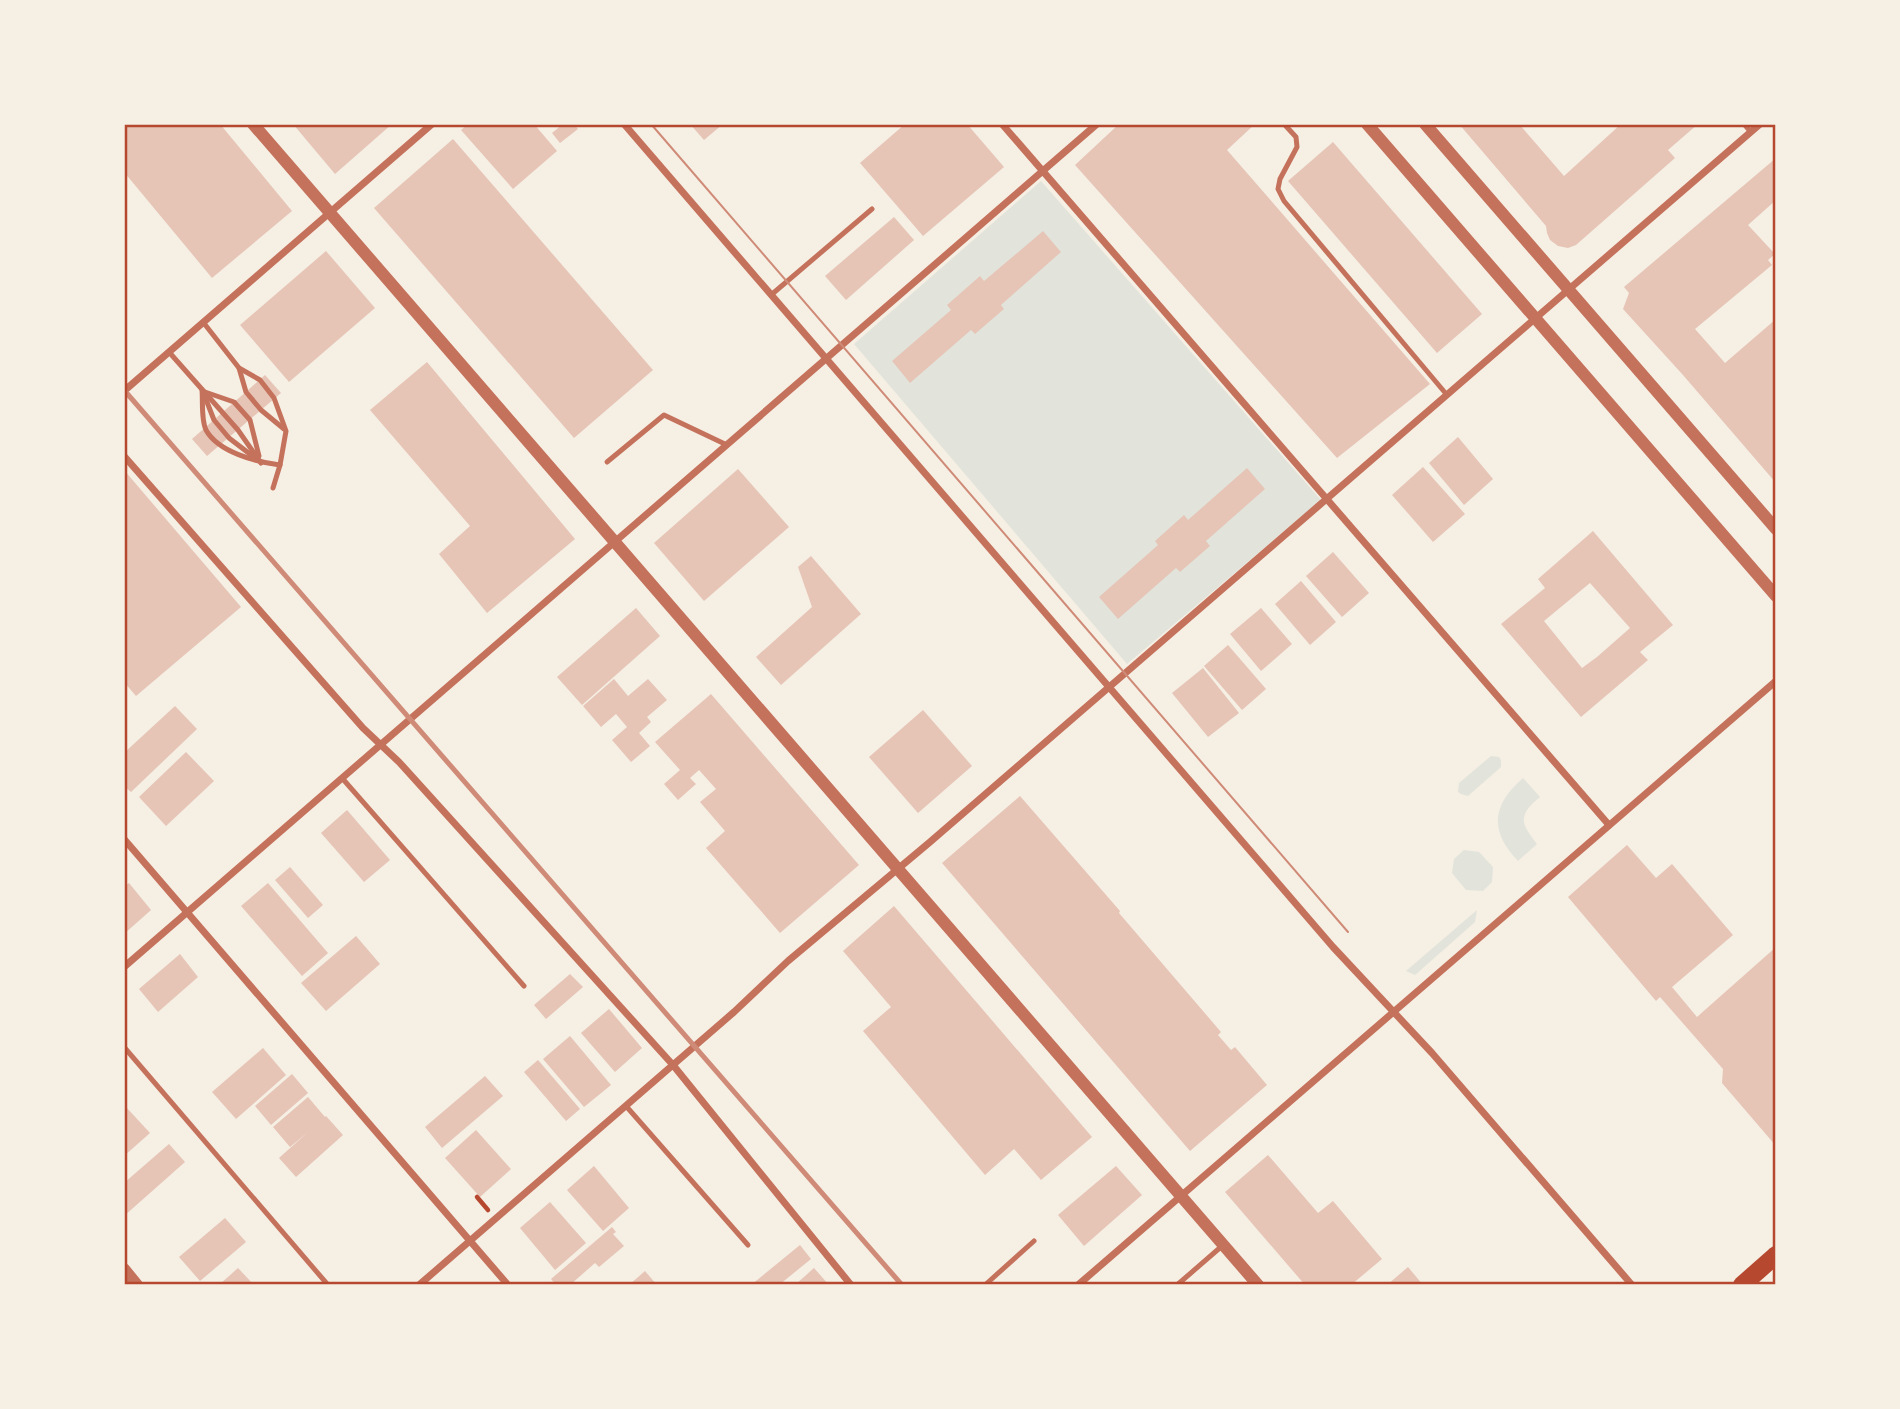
<svg xmlns="http://www.w3.org/2000/svg" width="1900" height="1409" viewBox="0 0 1900 1409" font-family="Signika,sans-serif">
	<style>
		.green { fill: #e2e4dc }
		.building { fill: #e6c5b7; fill-rule: evenodd }
		.lines { fill: none; stroke-linecap: round; stroke-linejoin: round }
		.path { stroke: #b5482f; stroke-width: 4.5 }
		.service { stroke: #c5725c; stroke-width: 5 }
		.minor { stroke: #c5725c; stroke-width: 7 }
		.tertiary { stroke: #c5725c; stroke-width: 12 }
		.primary { stroke: #b5482f; stroke-width: 18 }
		.tram { stroke: #cf8b77; stroke-width: 2 }
		.rail { stroke: #cf8b77; stroke-width: 5 }
		.neatline { fill: none; stroke: #b5482f; stroke-width: 2.5 }
	</style>
	<rect width="100%" height="100%" fill="#f6efe4"/>
	<g class="green">
		<polygon points="1041,181 1321,500 1127,664 854,344"/>
		<polygon points="1491,756 1499,757 1501,760 1501,767 1468,796 1461,794 1458,792 1459,783"/>
		<path d="M 1523,778 L 1540,797 C 1518,815 1520,823 1537,844 L 1518,861 C 1489,831 1492,805 1523,778 Z"/>
		<polygon points="1464,850 1479,852 1493,867 1492,882 1483,891 1466,890 1452,873 1454,859"/>
		<polygon points="1477,910 1475,922 1415,975 1406,971"/>
	</g>
	<g class="building">
		<polygon points="124,124 220,124 292,211 212,278 124,172"/>
		<polygon points="293,124 392,124 335,174"/>
		<polygon points="468,124 534,124 557,151 513,189 461,130"/>
		<polygon points="563,124 574,124 578,129 560,143 552,133"/>
		<polygon points="690,124 723,124 704,140"/>
		<polygon points="905,124 967,124 1004,167 923,236 860,163"/>
		<polygon points="1119,124 1255,124 1227,150 1430,384 1337,458 1075,165"/>
		<polygon points="1459,124 1519,124 1564,176 1621,124 1698,124 1668,150 1675,158 1576,245 1568,248 1558,246 1550,240 1547,233 1546,226"/>
		<polygon points="453,139 653,370 574,438 374,208"/>
		<polygon points="1333,142 1482,314 1437,353 1288,181"/>
		<polygon points="1776,158 1776,200 1748,225 1775,254 1768,260 1772,265 1695,329 1725,363 1776,319 1776,483 1683,375 1623,309 1629,293 1624,287"/>
		<polygon points="894,217 914,240 846,300 825,276"/>
		<polygon points="1043,231 1061,252 1001,305 1004,309 975,334 971,330 910,383 892,361 951,310 947,305 980,276 984,281"/>
		<polygon points="326,251 375,308 289,382 240,325"/>
		<polygon points="427,362 575,539 487,613 439,554 470,526 370,410"/>
		<polygon points="265,375 281,393 207,456 192,439"/>
		<polygon points="1458,437 1493,479 1464,505 1429,463"/>
		<polygon points="1423,467 1465,514 1433,542 1392,495"/>
		<polygon points="1247,468 1265,489 1206,541 1210,546 1180,572 1176,568 1118,619 1099,597 1158,545 1155,541 1184,515 1188,520"/>
		<polygon points="738,469 789,527 704,601 654,543"/>
		<polygon points="124,470 241,607 136,696 124,682"/>
		<path d="M 1593,531 L 1673,625 L 1640,652 L 1648,660 L 1581,717 L 1501,624 L 1545,588 L 1538,579 ZM 1590,583 L 1630,628 L 1597,657 L 1582,668 L 1544,621 Z"/>
		<polygon points="1333,552 1369,593 1342,617 1306,576"/>
		<polygon points="811,556 861,614 781,685 756,657 812,607 798,567"/>
		<polygon points="1301,581 1336,622 1310,645 1275,604"/>
		<polygon points="636,608 660,636 582,705 557,677"/>
		<polygon points="1261,608 1292,644 1261,671 1230,634"/>
		<polygon points="1228,645 1266,689 1242,710 1204,666"/>
		<polygon points="1203,668 1239,713 1208,737 1172,693"/>
		<polygon points="614,679 628,696 648,679 667,700 647,717 651,722 639,733 650,746 631,762 612,740 627,727 616,714 601,727 583,706"/>
		<polygon points="711,694 859,865 780,933 706,848 725,831 700,802 716,789 699,770 690,778 696,784 678,800 664,784 680,770 655,742"/>
		<polygon points="175,706 197,729 131,792 124,786 124,753"/>
		<polygon points="923,710 972,766 918,813 869,757"/>
		<polygon points="186,752 214,781 166,826 139,797"/>
		<polygon points="1020,796 1120,911 1119,913 1221,1032 1218,1035 1231,1050 1235,1047 1267,1085 1190,1151 942,863"/>
		<polygon points="347,810 390,860 364,882 321,833"/>
		<polygon points="1627,845 1656,878 1672,864 1733,935 1672,987 1697,1017 1776,947 1776,1146 1722,1083 1723,1069 1660,997 1656,1001 1568,897"/>
		<polygon points="290,867 323,905 308,918 275,880"/>
		<polygon points="129,883 151,910 124,934 124,887"/>
		<polygon points="268,883 328,953 302,976 241,906"/>
		<polygon points="894,906 1092,1137 1041,1180 1014,1149 985,1175 863,1031 891,1007 843,951"/>
		<polygon points="356,936 380,964 326,1011 301,983"/>
		<polygon points="180,954 198,977 158,1012 139,989"/>
		<polygon points="570,974 583,987 546,1019 534,1005"/>
		<polygon points="609,1009 642,1048 615,1072 581,1033"/>
		<polygon points="570,1036 611,1085 584,1107 543,1059"/>
		<polygon points="263,1048 286,1075 236,1119 212,1092"/>
		<polygon points="538,1060 580,1109 566,1121 524,1072"/>
		<polygon points="292,1074 308,1093 271,1125 255,1106"/>
		<polygon points="485,1076 503,1096 442,1148 425,1127"/>
		<polygon points="308,1097 325,1117 326,1116 343,1135 296,1177 279,1158 308,1132 290,1147 273,1127"/>
		<polygon points="126,1107 150,1133 124,1156 124,1109"/>
		<polygon points="476,1130 511,1169 480,1197 445,1158"/>
		<polygon points="169,1144 185,1162 124,1216 124,1183"/>
		<polygon points="1268,1155 1318,1213 1333,1201 1382,1259 1351,1285 1305,1285 1225,1192"/>
		<polygon points="594,1166 629,1208 603,1231 567,1190"/>
		<polygon points="1116,1166 1142,1195 1084,1246 1058,1215"/>
		<polygon points="550,1202 586,1243 555,1270 520,1228"/>
		<polygon points="225,1218 246,1242 200,1281 179,1257"/>
		<polygon points="612,1227 616,1232 613,1234 624,1246 599,1267 595,1263 570,1285 556,1285 551,1279"/>
		<polygon points="800,1245 811,1259 779,1285 751,1285"/>
		<polygon points="1408,1267 1423,1285 1387,1285"/>
		<polygon points="238,1268 254,1285 219,1285"/>
		<polygon points="814,1268 829,1285 795,1285"/>
		<polygon points="645,1271 657,1285 629,1285"/>
	</g>
	<g class="lines">
		<polyline class="path" points="477,1197 488,1210"/>
		<g class="service">
			<polyline points="1284,124 1296,137 1297,147 1280,179 1278,189 1284,201 1447,395"/>
			<polyline points="1744,124 1751,132"/>
			<polyline points="771,295 872,209"/>
			<polyline points="203,322 239,368 260,380 274,398 286,431 280,465 273,488"/>
			<polyline points="169,352 238,430 261,463"/>
			<polyline points="239,368 246,392 261,410 284,429"/>
			<path d="M 202,390 C 203,402 201,420 206,430 C 218,452 256,462 280,465"/>
			<polyline points="205,392 234,402 250,420 259,456"/>
			<polyline points="205,397 214,420 229,438 255,458"/>
			<polyline points="607,462 664,415 727,445"/>
			<polyline points="342,778 524,986"/>
			<polyline points="124,1047 328,1285"/>
			<polyline points="626,1106 748,1245"/>
			<polyline points="985,1285 1034,1241"/>
			<polyline points="1177,1285 1222,1246"/>
		</g>
		<g class="minor">
			<polyline points="624,124 1333,947 1432,1053 1632,1285"/>
			<polyline points="1002,124 1609,825"/>
			<polyline points="124,391 432,124"/>
			<polyline points="124,456 363,728 399,762 673,1065 851,1285"/>
			<polyline points="124,839 508,1285"/>
			<polyline points="124,967 1097,124"/>
			<polyline points="419,1285 734,1012 788,961 930,842 1760,124"/>
			<polyline points="1078,1285 1776,681"/>
		</g>
		<g class="tertiary">
			<polyline points="253,124 1258,1285"/>
			<polyline points="1367,124 1776,596"/>
			<polyline points="1425,124 1776,529"/>
			<polyline points="124,1269 137,1285"/>
		</g>
		<polyline class="primary" points="1742,1285 1776,1255"/>
		<polyline class="tram" points="651,124 1348,932"/>
		<polyline class="rail" points="124,390 902,1285"/>
	</g>
	<rect width="1900" height="1409" fill="none" stroke="#f6efe4" stroke-width="252"/>
	<rect x="126" y="126" width="1648" height="1157" class="neatline"/>
</svg>
